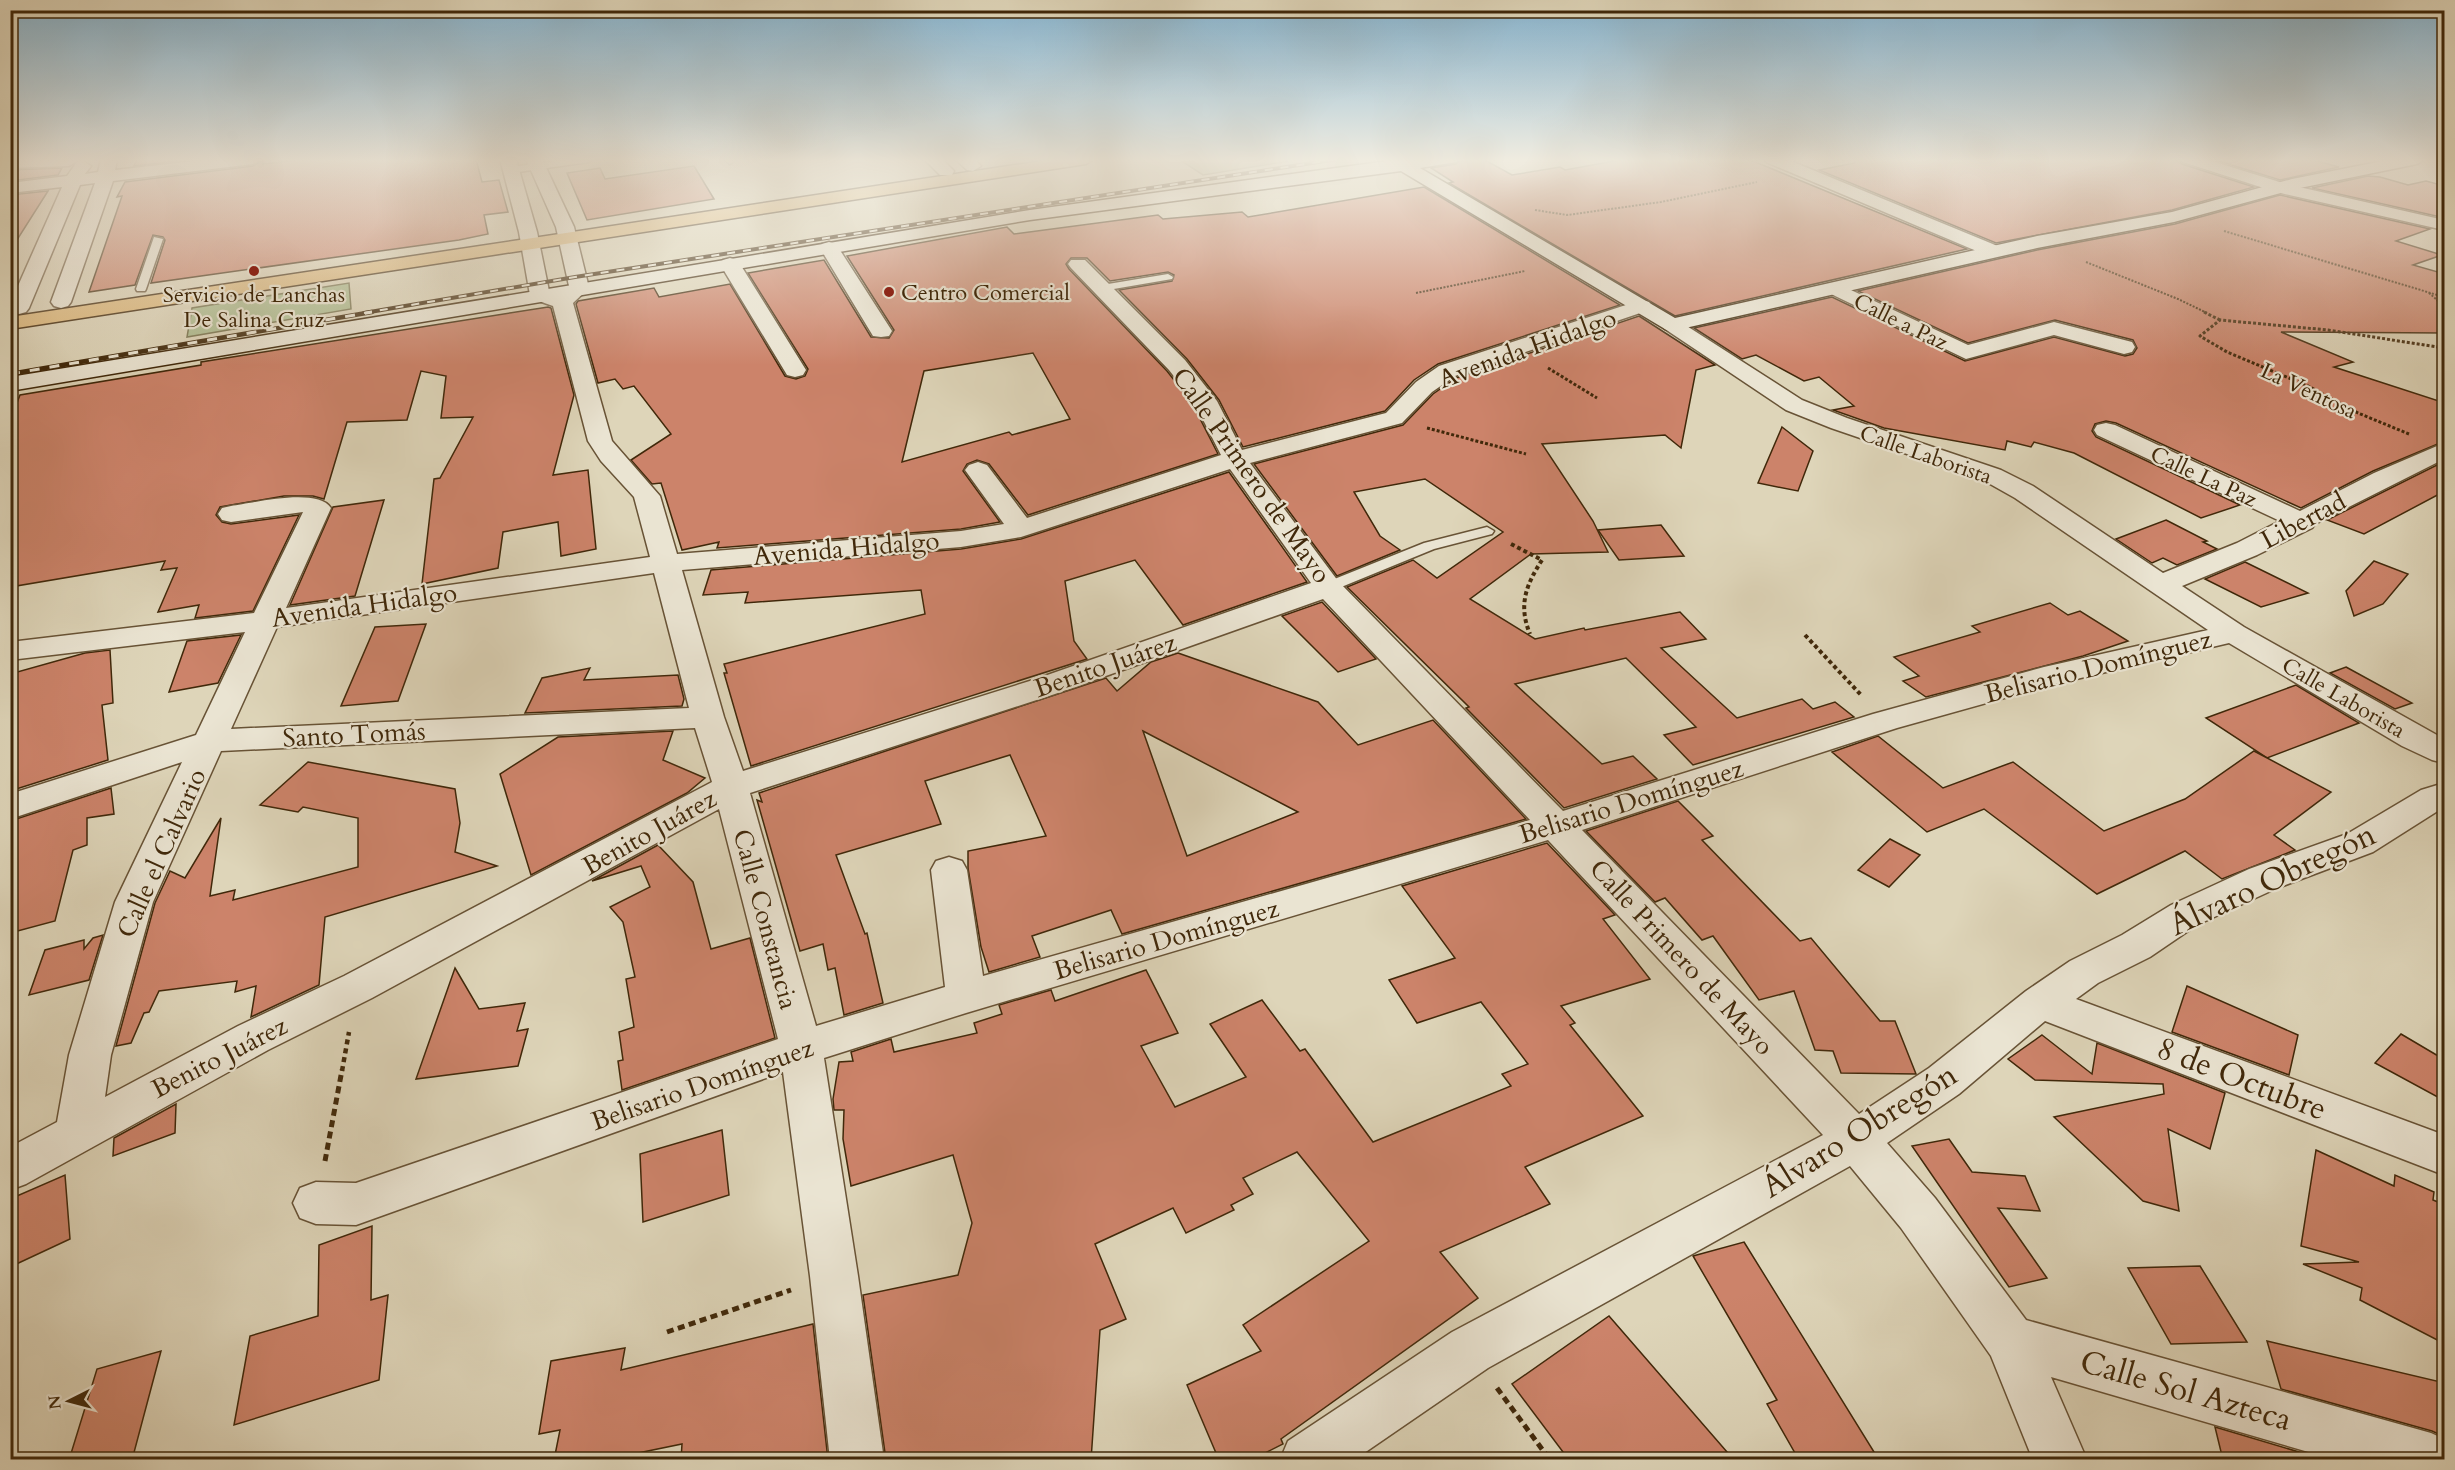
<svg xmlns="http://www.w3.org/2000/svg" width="2455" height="1470" viewBox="0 0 2455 1470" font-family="Cardo,serif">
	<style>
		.green { fill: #afbe91; stroke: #78734e; stroke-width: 1.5 }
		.building { fill: #cc836a; stroke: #40280a; stroke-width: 1.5; fill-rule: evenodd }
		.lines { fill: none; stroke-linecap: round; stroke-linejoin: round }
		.lane-casing { stroke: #685336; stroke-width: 3 }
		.street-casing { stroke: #685336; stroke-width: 3 }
		.secondary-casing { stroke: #40280a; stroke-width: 3 }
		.primary-casing { stroke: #40280a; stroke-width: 3 }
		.path-far4 { stroke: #40280a; stroke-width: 2; stroke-dasharray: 2 1.5; stroke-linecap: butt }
		.path-far3 { stroke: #40280a; stroke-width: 3; stroke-dasharray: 3 2; stroke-linecap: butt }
		.path-far2 { stroke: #40280a; stroke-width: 4; stroke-dasharray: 4 3; stroke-linecap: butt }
		.path-far1 { stroke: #40280a; stroke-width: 4.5; stroke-dasharray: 5 4; stroke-linecap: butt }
		.path { stroke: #40280a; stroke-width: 5; stroke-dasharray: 7 4.5; stroke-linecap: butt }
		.lane { fill: #eae4d2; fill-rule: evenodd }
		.street { fill: #eae4d2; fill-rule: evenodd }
		.secondary { fill: #eae4d2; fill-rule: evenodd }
		.primary { fill: #dfba7c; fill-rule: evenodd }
		.rail-far1-casing { stroke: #40280a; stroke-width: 4 }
		.rail-casing { stroke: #40280a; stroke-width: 4.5 }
		.rail-far1 { stroke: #eae4d2; stroke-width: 2; stroke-dasharray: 8; stroke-linecap: butt }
		.rail { stroke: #eae4d2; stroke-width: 3; stroke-dasharray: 10; stroke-linecap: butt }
		.poi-dot { fill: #8f2418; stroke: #eae4d2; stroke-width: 2 }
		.labels { text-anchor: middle; stroke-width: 4.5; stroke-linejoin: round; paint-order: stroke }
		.far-poi-label { font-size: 22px; fill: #40280a; stroke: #eae4d2; text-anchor: start }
		.far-street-label { font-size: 22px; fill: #40280a; stroke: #eae4d2 }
		.street-label { font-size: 26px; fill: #40280a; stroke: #eae4d2 }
		.near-street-label { font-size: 32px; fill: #40280a; stroke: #eae4d2 }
	</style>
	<rect width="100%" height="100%" fill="#ded5b9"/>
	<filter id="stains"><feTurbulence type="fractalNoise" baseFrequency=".00333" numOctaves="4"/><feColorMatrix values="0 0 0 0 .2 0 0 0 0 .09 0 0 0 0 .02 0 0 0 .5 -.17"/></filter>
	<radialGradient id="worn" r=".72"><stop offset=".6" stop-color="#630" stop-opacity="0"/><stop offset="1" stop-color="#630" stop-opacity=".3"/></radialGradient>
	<g class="green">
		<polygon points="1187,159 1301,159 1203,175 1180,160"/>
		<polygon points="349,283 351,309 187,337 192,308"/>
	</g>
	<g class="building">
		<polygon points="137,159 195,159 134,166"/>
		<polygon points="307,159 476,159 482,182 499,180 508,212 484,215 488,234 459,240 151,283 165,240 163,237 153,235 135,285 89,292 122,196 117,197 125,182 253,166 263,160 263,164"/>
		<polygon points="1483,159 1512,175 1560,167 1565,170 1625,159 1748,159 1967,249 1675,316 1449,183 1453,182 1431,168 1456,164 1459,161"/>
		<polygon points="1855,159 2179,159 2182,164 2254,187 2172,210 1996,243 1819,170 1855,163"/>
		<polygon points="2212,159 2310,159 2339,167 2280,180"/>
		<polygon points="694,166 714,199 587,220 567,173 600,168 605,179"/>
		<polygon points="62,168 58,175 10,181 10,170"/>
		<polygon points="2368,176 2380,177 2408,185 2426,181 2445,186 2445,218 2312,188"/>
		<path d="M 1424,187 L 1620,305 L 1438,364 L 1414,380 L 1385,411 L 1243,447 L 1219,400 L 1187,359 L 1119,290 L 1172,281 L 1174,275 L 1168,272 L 1110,281 L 1087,258 L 1071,258 L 1066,264 L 1069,269 L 1167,371 L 1192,403 L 1218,454 L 1028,515 L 989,464 L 977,460 L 967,464 L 963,471 L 1000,522 L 961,529 L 717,548 L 719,542 L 682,550 L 661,483 L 652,484 L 631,460 L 671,434 L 634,386 L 623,389 L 615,379 L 598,383 L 576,304 L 578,301 L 654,288 L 659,297 L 730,284 L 785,376 L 796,379 L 805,376 L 808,369 L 748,273 L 824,260 L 871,337 L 889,338 L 894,330 L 847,256 L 1007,227 L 1014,234 L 1158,215 L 1163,219 L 1242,212 L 1248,217 ZM 1033,353 L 1070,419 L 1012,435 L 1009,432 L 902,462 L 924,371 Z"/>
		<polygon points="48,191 10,251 10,195"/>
		<polygon points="2280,195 2430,229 2396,241 2442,255 2413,265 2445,274 2445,333 2281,332 2353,362 2334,367 2445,403 2445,441 2373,471 2301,508 2116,423 2106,421 2095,424 2092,431 2096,437 2240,505 2201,518 2074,453 2034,442 2031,447 2007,441 2005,450 1884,428 1833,410 1854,406 1819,377 1804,381 1756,355 1742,359 1694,328 1832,297 1965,361 2054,337 2125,356 2133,354 2137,348 2133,340 2055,320 1968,343 1858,291 2037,250 2175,224"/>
		<polygon points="548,307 551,308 574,395 553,475 588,470 596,549 561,556 558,522 503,532 498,568 422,584 434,479 440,478 473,417 441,418 446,376 421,371 407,420 347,422 324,499 313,496 284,496 220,507 216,515 222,522 231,524 299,515 253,611 195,618 199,605 158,612 177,568 161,570 165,561 10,587 10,421 20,395 201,365 201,362"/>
		<polygon points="1639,316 1715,365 1696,370 1681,448 1665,435 1542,444 1593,521 1608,552 1531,554 1470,599 1535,639 1584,628 1585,630 1680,612 1706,639 1661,648 1737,718 1802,699 1813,709 1835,702 1854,717 1693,765 1664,735 1696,727 1626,658 1515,684 1602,764 1633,756 1657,779 1564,808 1466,708 1469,707 1347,587 1413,560 1437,578 1503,532 1425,479 1354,492 1380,536 1400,550 1337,576 1254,464 1403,425 1433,394 1456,378"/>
		<polygon points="1782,427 1813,451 1798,491 1758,483"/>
		<polygon points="2445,461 2445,491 2364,534 2327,520"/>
		<polygon points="1229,472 1307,582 1183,625 1135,560 1065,581 1074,641 1087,659 751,766 724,673 727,673 724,664 925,614 921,590 745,603 748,592 703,595 711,570 961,549 1021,539"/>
		<polygon points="384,500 355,596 290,605 333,507"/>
		<polygon points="2166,520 2207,541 2203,542 2217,549 2177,565 2163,558 2152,563 2116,539"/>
		<polygon points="1661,525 1684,556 1619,560 1598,530"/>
		<polygon points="2374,561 2408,574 2383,604 2354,616 2346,591"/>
		<polygon points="2245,562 2308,593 2261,607 2205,579"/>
		<polygon points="1322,602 1376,659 1338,672 1282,616"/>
		<polygon points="2050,603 2068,615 2080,611 2128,641 2083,656 1926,697 1903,681 1919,676 1894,657 1980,632 1972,626"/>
		<polygon points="426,624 398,701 341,706 375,627"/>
		<polygon points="241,635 218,683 169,692 187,641"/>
		<polygon points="110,650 113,703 102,705 108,760 10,791 10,674 85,653"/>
		<path d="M 1178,653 L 1318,702 L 1358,745 L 1433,720 L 1526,819 L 1122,934 L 1111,910 L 1032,936 L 1040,957 L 989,972 L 981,947 L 968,868 L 968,851 L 1046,836 L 1010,755 L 925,781 L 941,824 L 836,855 L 865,934 L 867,933 L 883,1003 L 844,1015 L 835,968 L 828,970 L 823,944 L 800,951 L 757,800 L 762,802 L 759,793 L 1106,678 L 1117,691 L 1151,662 ZM 1143,731 L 1298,812 L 1187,856 Z"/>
		<polygon points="2346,667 2412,703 2395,709 2330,673"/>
		<polygon points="590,668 584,680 678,675 684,699 682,706 525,713 542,678"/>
		<polygon points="2296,685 2359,723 2267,758 2206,718"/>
		<polygon points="673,731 663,760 705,778 687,793 531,875 500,774 558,737"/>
		<polygon points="1878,736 1943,788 2013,762 2104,831 2185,799 2254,751 2331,792 2274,835 2295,850 2222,879 2185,851 2097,894 1984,809 1927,832 1832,752"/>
		<polygon points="308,762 455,789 460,823 455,852 497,866 325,917 319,985 251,1017 256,986 235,992 237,981 159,991 149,1012 144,1013 131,1043 116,1046 155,903 170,871 185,878 221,818 210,896 235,890 233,900 358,867 358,818 303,807 298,812 260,805"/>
		<polygon points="111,788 114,814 87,818 87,845 73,850 55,921 10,933 10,821"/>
		<polygon points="1678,801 1713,836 1702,840 1800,941 1811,938 1880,1021 1895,1021 1916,1074 1841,1073 1833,1051 1815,1050 1794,991 1759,1000 1713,936 1702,940 1665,898 1655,902 1586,831"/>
		<polygon points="1890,839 1920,855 1889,887 1858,870"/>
		<polygon points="1547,843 1615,915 1603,919 1650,979 1561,1006 1575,1023 1570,1025 1643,1116 1525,1167 1550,1204 1440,1252 1478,1298 1281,1439 1283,1444 1251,1460 1219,1460 1187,1385 1261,1351 1243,1325 1369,1241 1297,1152 1243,1178 1253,1194 1231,1205 1234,1210 1186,1233 1173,1208 1095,1244 1126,1319 1100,1330 1091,1460 886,1460 863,1295 958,1275 972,1223 953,1155 851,1186 843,1139 844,1110 834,1110 833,1099 839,1062 853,1061 851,1052 891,1039 894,1052 977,1033 974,1023 1002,1014 999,1005 1051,990 1055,1001 1146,970 1178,1033 1141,1046 1175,1107 1246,1077 1210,1024 1262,1000 1300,1051 1305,1049 1373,1142 1511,1086 1502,1074 1528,1064 1481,1002 1417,1023 1389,980 1455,958 1402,886"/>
		<polygon points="658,845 693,882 711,949 750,938 775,1038 622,1090 618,1061 623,1060 619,1032 634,1027 626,979 635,977 623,922 610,907 650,887 641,866 592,881"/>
		<polygon points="103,935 89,980 29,995 45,950 84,940 84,949 93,938"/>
		<polygon points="455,968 479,1009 525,1003 517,1031 528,1029 518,1066 416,1079"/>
		<polygon points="2187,986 2298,1035 2289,1075 2172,1032"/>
		<polygon points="2401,1034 2445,1060 2445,1101 2375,1063"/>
		<polygon points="2042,1035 2092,1074 2097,1043 2225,1093 2210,1149 2168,1129 2179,1211 2143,1201 2054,1117 2164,1094 2163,1084 2035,1080 2008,1059"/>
		<polygon points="176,1104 175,1133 113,1156 114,1138"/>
		<polygon points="722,1130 729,1195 643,1222 640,1154"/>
		<polygon points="1949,1139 1972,1172 2025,1176 2040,1211 1998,1208 2047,1278 2009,1287 1912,1146"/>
		<polygon points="2316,1150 2394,1186 2395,1175 2434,1192 2433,1200 2445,1205 2445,1344 2360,1300 2362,1288 2303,1264 2359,1262 2301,1246"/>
		<polygon points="65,1175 70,1239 10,1267 10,1199"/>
		<polygon points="372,1226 371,1300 388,1295 379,1380 234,1425 250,1336 318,1316 319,1245"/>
		<polygon points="1744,1242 1879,1460 1799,1460 1767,1404 1777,1400 1693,1256"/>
		<polygon points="2200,1266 2247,1342 2171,1344 2128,1268"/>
		<polygon points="1609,1316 1734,1460 1569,1460 1512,1384"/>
		<polygon points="813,1324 828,1460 681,1460 682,1444 604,1460 554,1460 560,1430 539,1434 551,1361 625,1348 621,1370"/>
		<polygon points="2267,1341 2445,1383 2445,1437 2432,1431 2281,1389"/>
		<polygon points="161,1351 132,1460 69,1460 97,1369"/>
		<polygon points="2215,1427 2326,1460 2223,1460"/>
	</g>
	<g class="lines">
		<defs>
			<g id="lane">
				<polygon points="572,159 593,159 589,162 511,173 506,170 511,167"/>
				<polygon points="724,159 733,159 734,161 730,164"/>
				<polygon points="154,237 163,239 146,289 145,291 137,291 136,289"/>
				<polygon points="1168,274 1173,277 1172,279 1102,291 1097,288 1102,285"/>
				<polygon points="1487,527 1494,531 1492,534 1434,549 1334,590 1322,590 1320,587 1322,584 1424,543"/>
			</g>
			<g id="street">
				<polygon points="10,159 76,159 77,161 69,166 10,168"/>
				<polygon points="101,159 117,159 115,170 213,159 261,159 253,164 113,181 71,302 68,306 61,308 54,306 51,302 95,183 80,185 29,308 26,312 19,314 12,312 10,304 62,187 10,193 10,183 67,176 77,162 83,161 91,166 85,174 98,172"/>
				<path d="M 500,159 L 516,159 L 537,232 L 549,291 L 559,294 L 569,286 L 556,227 L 526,159 L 542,159 L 574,227 L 589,288 L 573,303 L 612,441 L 660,496 L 677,554 L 961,531 L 1004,524 L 965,470 L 969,465 L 978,462 L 987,465 L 1027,518 L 1221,455 L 1194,402 L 1169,370 L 1071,268 L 1068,264 L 1071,260 L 1085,260 L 1185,360 L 1217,401 L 1242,450 L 1386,413 L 1416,382 L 1439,366 L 1635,302 L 1642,300 L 1649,302 L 1652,306 L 1649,310 L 1455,376 L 1432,392 L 1402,423 L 1250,463 L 1338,581 L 1563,811 L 1873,714 L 2044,667 L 2208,630 L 2015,498 L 1983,480 L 1831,428 L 1786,410 L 1665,329 L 1661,325 L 1665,321 L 1672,319 L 1679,321 L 1802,400 L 1847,418 L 2001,470 L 2033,486 L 2163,573 L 2237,543 L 2280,521 L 2097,435 L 2094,430 L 2097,425 L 2106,423 L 2115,425 L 2300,511 L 2374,473 L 2444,443 L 2444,459 L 2315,524 L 2312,528 L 2257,555 L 2182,586 L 2244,627 L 2444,739 L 2444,763 L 2432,760 L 2402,746 L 2229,643 L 2051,685 L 1897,728 L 1582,830 L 1859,1114 L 1929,1068 L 2026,991 L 2070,961 L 2122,935 L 2171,905 L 2249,869 L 2347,834 L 2421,790 L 2444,783 L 2444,807 L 2373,852 L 2275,889 L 2197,925 L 2150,957 L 2098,983 L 2076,999 L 2444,1135 L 2444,1175 L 2045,1021 L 1959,1094 L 1887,1143 L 1935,1198 L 2026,1320 L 2431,1433 L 2444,1439 L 2444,1460 L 2336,1460 L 2051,1377 L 2087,1460 L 2033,1460 L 1991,1356 L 1901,1228 L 1850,1166 L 1488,1368 L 1354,1460 L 1280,1460 L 1288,1441 L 1452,1332 L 1823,1135 L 1548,840 L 966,1013 L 824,1058 L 858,1276 L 884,1460 L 830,1460 L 810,1276 L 783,1072 L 356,1225 L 316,1224 L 300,1218 L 293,1203 L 300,1188 L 316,1182 L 356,1183 L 778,1039 L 719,809 L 372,998 L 268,1050 L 26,1184 L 10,1190 L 10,1147 L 57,1122 L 69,1055 L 115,902 L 182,762 L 10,819 L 10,794 L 196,735 L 245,632 L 10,660 L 10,642 L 254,613 L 303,512 L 231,522 L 222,520 L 218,514 L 222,508 L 231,506 C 254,503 317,487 331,508 L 286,608 L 650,557 L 634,497 L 601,461 L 588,441 L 553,306 L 533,299 L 530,295 L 519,232 ZM 1230,469 L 1311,583 L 1033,680 L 743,771 L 724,717 L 682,570 L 961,547 L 1021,537 ZM 654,573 L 689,708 L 231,729 L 277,627 ZM 1323,599 L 1530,820 L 983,976 L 967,870 L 962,861 L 949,857 L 936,861 L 931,870 L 945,987 L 816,1026 L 750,793 L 1055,694 ZM 695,728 L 712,782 L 344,976 L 238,1026 L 105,1097 L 111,1055 L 153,902 L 221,751 Z"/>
				<polygon points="924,159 942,159 954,171 952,175 940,175"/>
				<polygon points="955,159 974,159 981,166 973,171 967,170"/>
				<polygon points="1764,159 1786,159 2000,247 2003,251 2000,255 1986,255 1766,162"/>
				<polygon points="2181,159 2205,159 2286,184 2444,220 2444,230 2276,192 2183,162"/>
				<polygon points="829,242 836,244 892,331 889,336 881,337 873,336 870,331 820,248 822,244"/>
				<polygon points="730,258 737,260 740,264 806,370 803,375 795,377 787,375 784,370 720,264 723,260"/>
				<polygon points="1836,283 1968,345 2054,322 2132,342 2135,347 2132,352 2124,354 2054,335 1966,359 1829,293 1826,289 1829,285"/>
			</g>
			<polygon id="secondary" points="1402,159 1458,159 1456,162 1420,168 1675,318 2037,236 2172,212 2292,179 2393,159 2425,159 2417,164 2295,189 2174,222 2037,248 1672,331 1665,329 1401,171 1030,220 10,391 10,377 1030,210"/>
			<polygon id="primary" points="1055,159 1094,159 1086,164 10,329 10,317"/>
		</defs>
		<use href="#lane" class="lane-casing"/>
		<use href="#street" class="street-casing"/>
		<use href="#secondary" class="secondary-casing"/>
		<use href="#primary" class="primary-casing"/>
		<g class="path-far4">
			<polyline points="1535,210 1567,215 1661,202 1757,182"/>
			<polyline points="2224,231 2444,297"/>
			<polyline points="2086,262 2178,299 2207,313"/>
			<polyline points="1416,293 1525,271"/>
			<polyline points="2429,293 2444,306"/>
		</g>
		<g class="path-far3">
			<polyline points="2204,312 2220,320"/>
			<polyline points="1548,368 1597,398"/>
			<polyline points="1427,428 1526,454"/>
			<polyline points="2409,434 2358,413 2308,386 2227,352 2200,336 2220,320 2328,330 2444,348"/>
		</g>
		<g class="path-far2">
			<path d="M 1511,544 L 1542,560 C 1526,585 1518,605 1530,634"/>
			<polyline points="1805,635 1862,696"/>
		</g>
		<polyline class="path-far1" points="342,1071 349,1032"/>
		<g class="path">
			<polyline points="325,1161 342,1070"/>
			<polyline points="667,1332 791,1290"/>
			<polyline points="1497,1388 1550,1460"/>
		</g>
		<use href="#lane" class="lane"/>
		<use href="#street" class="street"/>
		<use href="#secondary" class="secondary"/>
		<use href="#primary" class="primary"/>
		<defs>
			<polyline id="rail-far1" points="364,313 575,277 1338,159"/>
			<polyline id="rail" points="10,374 372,312"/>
		</defs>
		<use href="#rail-far1" class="rail-far1-casing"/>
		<use href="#rail" class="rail-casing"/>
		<use href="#rail-far1" class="rail-far1"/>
		<use href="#rail" class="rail"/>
	</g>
	<linearGradient id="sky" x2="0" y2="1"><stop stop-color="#86b6d3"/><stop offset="0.44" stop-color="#f0ece0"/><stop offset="1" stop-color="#f0ece0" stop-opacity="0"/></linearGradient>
	<rect width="2455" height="365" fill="url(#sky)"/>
	<g class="poi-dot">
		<circle cx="254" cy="271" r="6"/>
		<circle cx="889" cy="292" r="6"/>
	</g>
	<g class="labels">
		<g class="far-poi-label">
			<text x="901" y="300">Centro Comercial</text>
			<text x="254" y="302" text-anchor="middle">Servicio de Lanchas<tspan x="254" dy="25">De Salina Cruz</tspan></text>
		</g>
		<g class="far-street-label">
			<text transform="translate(1901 321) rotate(26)" y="8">Calle a Paz</text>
			<text transform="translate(2309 390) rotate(25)" y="8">La Ventosa</text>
			<text transform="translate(1926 454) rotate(19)" y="8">Calle Laborista</text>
			<text transform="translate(2204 476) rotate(25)" y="8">Calle La Paz</text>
			<text transform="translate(2344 697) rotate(30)" y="8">Calle Laborista</text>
		</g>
		<g class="street-label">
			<text transform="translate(1527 348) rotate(-20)" y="9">Avenida Hidalgo</text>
			<text transform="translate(1252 475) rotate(55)" y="9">Calle Primero de Mayo</text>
			<text transform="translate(2303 520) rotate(-28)" y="9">Libertad</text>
			<text transform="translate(846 548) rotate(-5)" y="9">Avenida Hidalgo</text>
			<text transform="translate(364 605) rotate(-8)" y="9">Avenida Hidalgo</text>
			<text transform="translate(1105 665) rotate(-19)" y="9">Benito Juárez</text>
			<text transform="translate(2098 666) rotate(-14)" y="9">Belisario Domínguez</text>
			<text transform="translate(354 734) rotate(-3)" y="9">Santo Tomás</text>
			<text transform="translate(1631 801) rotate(-17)" y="9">Belisario Domínguez</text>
			<text transform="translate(649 832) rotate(-29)" y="9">Benito Juárez</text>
			<text transform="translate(161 853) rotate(-66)" y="9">Calle el Calvario</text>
			<text transform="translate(766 919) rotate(75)" y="9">Calle Constancia</text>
			<text transform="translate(1166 939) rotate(-16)" y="9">Belisario Domínguez</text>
			<text transform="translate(1682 957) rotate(47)" y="9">Calle Primero de Mayo</text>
			<text transform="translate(219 1057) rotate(-27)" y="9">Benito Juárez</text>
			<text transform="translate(702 1084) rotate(-19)" y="9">Belisario Domínguez</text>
		</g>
		<g class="near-street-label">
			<text transform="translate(2272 879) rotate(-25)" y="11">Álvaro Obregón</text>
			<text transform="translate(2242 1078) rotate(21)" y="11">8 de Octubre</text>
			<text transform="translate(1859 1130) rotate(-32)" y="11">Álvaro Obregón</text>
			<text transform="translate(2186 1390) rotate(16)" y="11">Calle Sol Azteca</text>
		</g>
	</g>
	<rect width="2455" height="1470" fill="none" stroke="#ded5b9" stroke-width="36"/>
	<rect x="12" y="12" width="2431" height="1446" fill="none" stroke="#40280a" stroke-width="3"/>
	<rect x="18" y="18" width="2419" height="1434" fill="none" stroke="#40280a" stroke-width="1.5"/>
	<g transform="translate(69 1401) rotate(264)" stroke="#eae4d2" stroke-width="4.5" paint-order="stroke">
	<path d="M0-4.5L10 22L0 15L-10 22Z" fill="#40280a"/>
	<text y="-9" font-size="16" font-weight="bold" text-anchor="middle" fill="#40280a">N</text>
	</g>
	<rect width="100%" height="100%" filter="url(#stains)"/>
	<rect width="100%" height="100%" fill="url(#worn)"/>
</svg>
